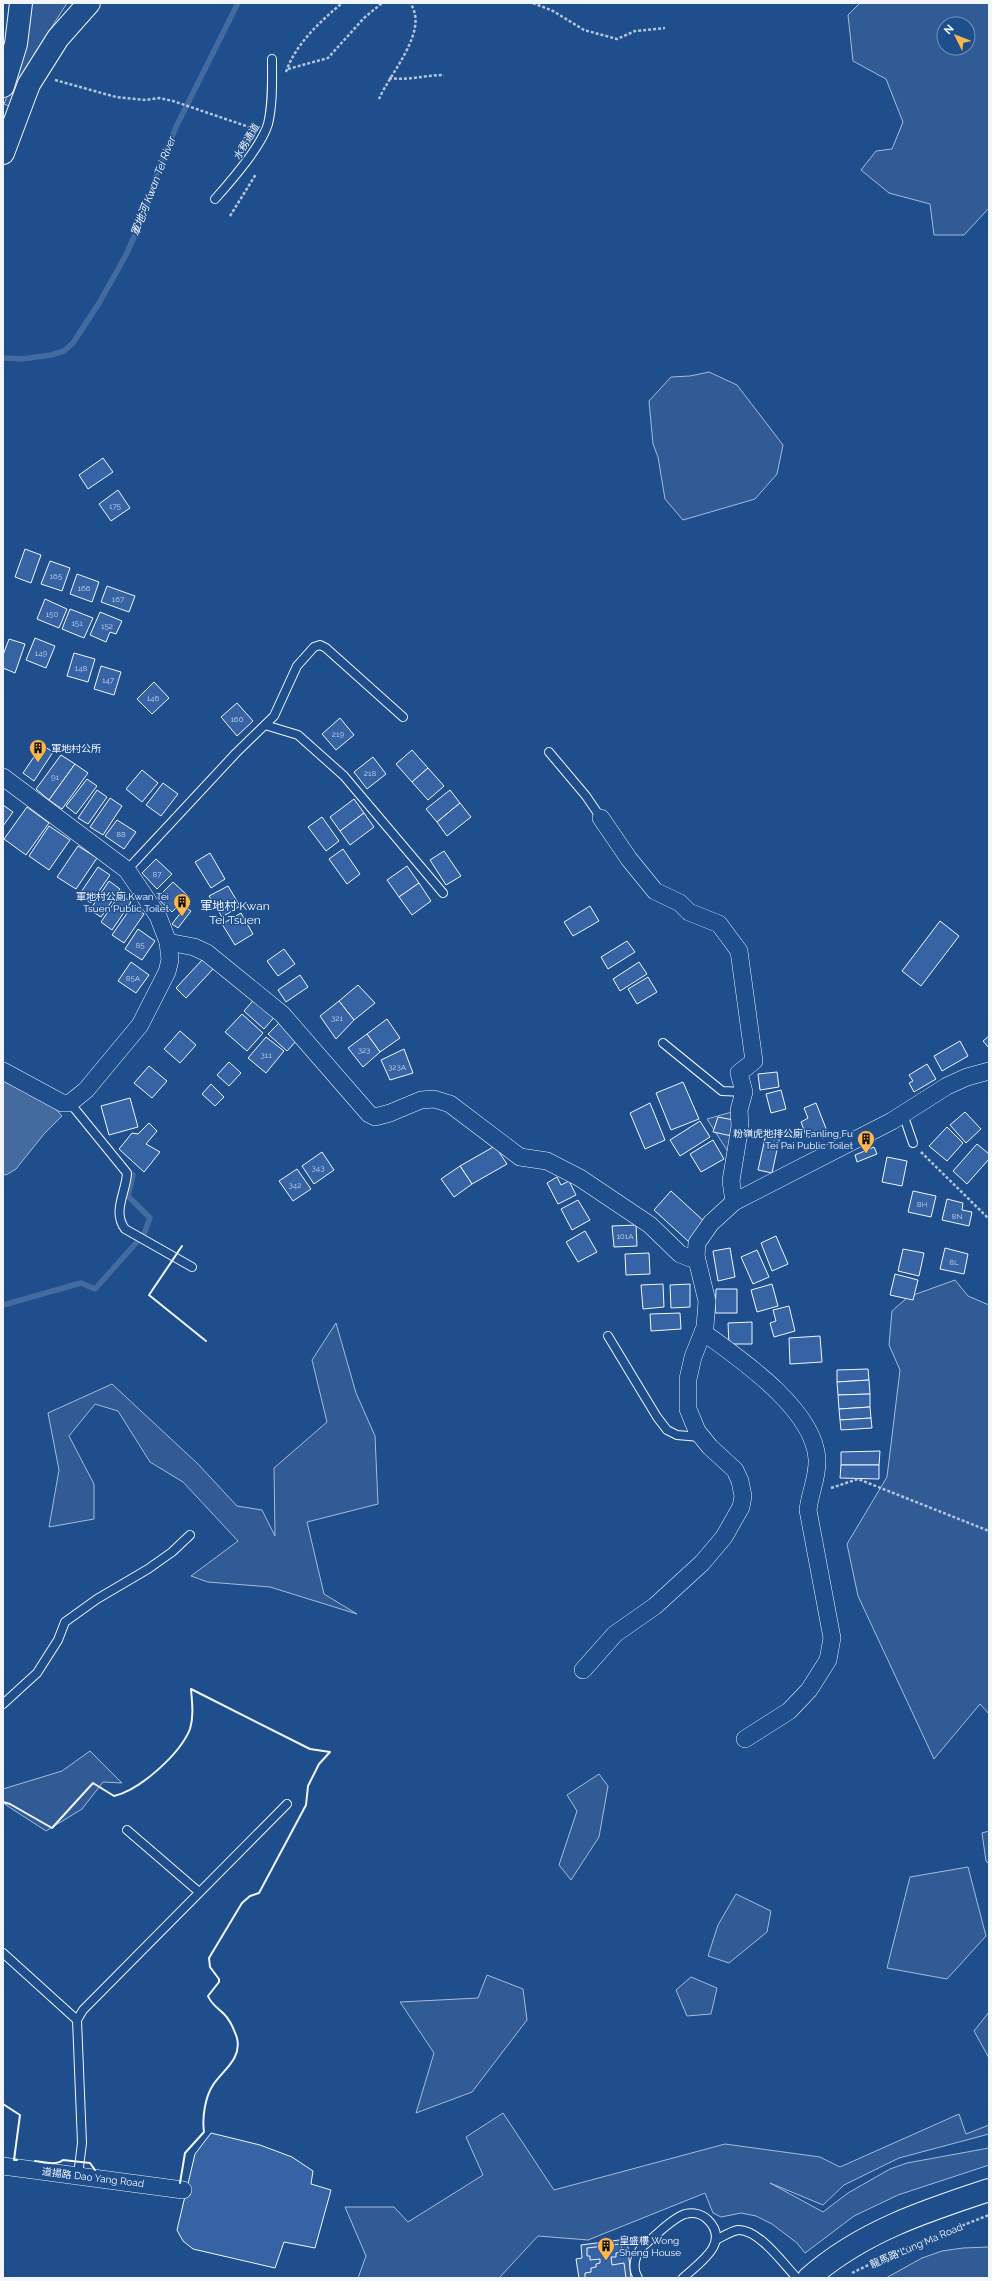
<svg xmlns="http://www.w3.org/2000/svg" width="992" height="2281" viewBox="0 0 992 2281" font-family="Raleway,'Noto Sans SC',sans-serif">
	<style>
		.built { fill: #305b95; stroke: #a8bbd7; fill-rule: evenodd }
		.water { fill: #446ba0; stroke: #a8bbd7 }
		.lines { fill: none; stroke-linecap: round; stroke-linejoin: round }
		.stream { stroke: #446ba0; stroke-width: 5.5 }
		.building { fill: #3563a3; stroke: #f2f6ff }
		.lane-casing { stroke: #f2f6ff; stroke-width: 10 }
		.street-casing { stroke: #f2f6ff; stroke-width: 18 }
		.secondary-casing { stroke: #f2f6ff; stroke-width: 24 }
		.path { stroke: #b3c4dc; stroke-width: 2.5; stroke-dasharray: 3 2; stroke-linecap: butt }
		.lane { stroke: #1f4e8c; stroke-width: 8 }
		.street { stroke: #1f4e8c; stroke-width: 17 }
		.secondary { stroke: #1f4e8c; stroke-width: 22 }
		.wall { stroke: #f2f6ff; stroke-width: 2 }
		.labels { text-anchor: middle; stroke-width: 3; stroke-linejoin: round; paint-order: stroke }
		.number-label { font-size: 8px; fill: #c3d1e8 }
		.street-label { font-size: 10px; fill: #f2f6ff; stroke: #1f4e8c }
		.poi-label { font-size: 10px; fill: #f2f6ff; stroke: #1f4e8c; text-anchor: start }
		.water-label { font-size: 11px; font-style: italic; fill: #f2f6ff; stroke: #1f4e8c }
		.quarter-label { font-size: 12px; fill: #f2f6ff; stroke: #1f4e8c }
	</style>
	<rect width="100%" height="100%" fill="#1f4e8c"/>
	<g class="built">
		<polygon points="30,3 67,3 31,60 11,107 4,104 16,74"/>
		<path d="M 860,3 L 989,3 L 989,208 L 964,235 L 934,235 L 930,204 L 889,193 L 861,170 L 876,151 L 892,149 L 903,122 L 886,79 L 853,61 L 848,15 ZM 944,24 L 968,24 L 968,48 L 944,48 Z"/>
		<polygon points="709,372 737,385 783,445 777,474 755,499 683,520 665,499 658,457 653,444 649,401 671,377 690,376"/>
		<polygon points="739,1110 734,1161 707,1119"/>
		<polygon points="955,1280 968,1296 989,1305 989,1714 980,1704 934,1759 858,1596 847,1544 887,1477 900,1370 889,1345 892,1311 908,1297"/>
		<polygon points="336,1323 356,1393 375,1436 378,1504 307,1522 324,1594 357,1614 270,1587 208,1582 191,1576 238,1541 183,1482 150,1462 118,1411 95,1404 69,1436 94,1484 94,1519 49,1527 59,1470 48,1413 112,1384 198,1464 237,1506 262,1510 275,1536 274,1468 327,1422 312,1360"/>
		<polygon points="90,1751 122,1783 103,1782 82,1809 46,1831 3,1803 3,1789 62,1771"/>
		<polygon points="599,1774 608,1786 599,1837 571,1880 559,1865 577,1811 567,1795"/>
		<polygon points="989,1831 989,1864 986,1861 982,1833"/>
		<polygon points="968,1867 986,1936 947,1979 887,1968 910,1877"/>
		<polygon points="736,1894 771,1911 767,1932 729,1963 708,1956 718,1925"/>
		<polygon points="487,1975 523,1989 527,2020 472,2092 416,2113 434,2053 400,2002 478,1998"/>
		<polygon points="691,1977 717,1988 711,2014 687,2016 676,1990"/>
		<polygon points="989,2012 989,2058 974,2031"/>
		<polygon points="503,2113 554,2190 725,2144 820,2157 840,2167 959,2114 966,2134 989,2125 989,2134 899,2158 844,2185 823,2205 770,2183 823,2212 848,2193 890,2169 907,2163 989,2148 989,2165 898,2195 854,2216 805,2253 797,2243 772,2224 756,2216 741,2213 721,2217 713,2213 705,2193 588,2240 538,2236 499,2278 358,2278 366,2256 345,2207 394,2207 408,2222 483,2175 466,2137"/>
		<polygon points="989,2247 989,2278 886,2278 922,2258 942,2251 963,2248"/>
	</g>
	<polygon class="water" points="3,1081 54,1107 62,1116 44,1134 16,1169 6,1175 3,1174"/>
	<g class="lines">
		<g class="stream">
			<polyline points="3,358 22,359 51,355 64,351 73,343 99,303 126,255 144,215 158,170 176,127 238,3"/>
			<polyline points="3,1305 81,1283 95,1289 144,1234 150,1218 128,1196 133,1175"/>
		</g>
	</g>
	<g class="building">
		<polygon points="103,458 113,472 88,489 79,475"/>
		<polygon points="118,490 130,508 111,521 99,504"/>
		<polygon points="25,549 41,555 31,583 15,577"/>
		<polygon points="50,561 70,568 62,591 41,584"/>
		<polygon points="77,574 99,582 92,602 70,594"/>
		<polygon points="107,586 135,596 129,612 101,602"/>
		<polygon points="45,599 67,609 59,628 37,619"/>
		<polygon points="70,609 93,618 84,638 62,629"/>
		<polygon points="100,612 122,621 116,634 110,632 106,642 90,635"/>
		<polygon points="35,638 55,646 46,668 26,660"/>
		<polygon points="9,639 25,644 15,673 3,668 3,655"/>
		<polygon points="74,653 95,659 88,682 67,676"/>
		<polygon points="101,666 121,672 114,695 94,689"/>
		<polygon points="154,682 169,698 152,714 137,699"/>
		<polygon points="237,703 253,721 237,736 221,717"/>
		<polygon points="340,718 354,735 336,750 322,734"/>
		<polygon points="42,745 53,752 34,781 23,773"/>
		<polygon points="412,750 428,768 412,782 396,764"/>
		<polygon points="61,755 75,764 49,800 36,789"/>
		<polygon points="373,757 386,774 367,789 354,772"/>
		<polygon points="75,764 88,773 62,809 49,800"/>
		<polygon points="428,768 444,786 428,800 412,782"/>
		<polygon points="142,770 158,783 142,802 126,789"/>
		<polygon points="87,779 97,786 76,814 66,806"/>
		<polygon points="163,783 178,794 161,816 146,805"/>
		<polygon points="97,790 107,797 88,824 78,818"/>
		<polygon points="450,790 460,803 437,822 426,809"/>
		<polygon points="110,798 122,806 103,835 90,827"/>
		<polygon points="354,799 364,813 340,831 330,817"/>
		<polygon points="460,803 471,817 447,836 437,822"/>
		<polygon points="3,805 13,812 3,826"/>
		<polygon points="27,807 49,823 26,855 4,839"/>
		<polygon points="364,813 374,827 350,845 340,831"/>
		<polygon points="322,817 339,841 326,851 308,827"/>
		<polygon points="117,820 136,832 124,849 105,836"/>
		<polygon points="49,826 70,840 49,870 29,856"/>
		<polygon points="78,846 97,858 76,889 57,877"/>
		<polygon points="343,849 360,874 347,884 329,859"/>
		<polygon points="444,851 461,876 446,885 430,860"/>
		<polygon points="210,853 225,879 211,888 195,862"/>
		<polygon points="156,859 172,874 157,889 142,873"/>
		<polygon points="407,866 419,883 399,897 387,880"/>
		<polygon points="98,867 110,875 91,903 79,895"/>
		<polygon points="109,881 120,889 101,917 90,910"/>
		<polygon points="173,882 188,896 172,912 157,898"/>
		<polygon points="419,883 431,901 412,915 399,897"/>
		<polygon points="228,886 240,906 222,917 209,896"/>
		<polygon points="120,894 131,902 112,930 101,922"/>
		<polygon points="132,906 144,914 124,943 112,935"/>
		<polygon points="590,906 599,921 573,936 564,922"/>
		<polygon points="185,907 191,911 178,928 172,924"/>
		<polygon points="241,913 253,934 235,945 222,924"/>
		<polygon points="940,921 959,936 921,986 902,971"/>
		<polygon points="138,929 155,941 142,960 125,949"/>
		<polygon points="627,941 635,952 608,969 601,957"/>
		<polygon points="284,949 295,964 278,976 267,961"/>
		<polygon points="203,959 213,969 186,998 176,988"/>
		<polygon points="131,962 149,975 136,993 118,981"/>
		<polygon points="639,962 647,974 620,991 613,979"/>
		<polygon points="300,975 308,987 286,1002 278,990"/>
		<polygon points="648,977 657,992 637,1004 628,989"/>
		<polygon points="358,985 375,1003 354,1020 339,1001"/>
		<polygon points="257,996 277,1014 264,1029 244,1011"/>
		<polygon points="339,1001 354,1020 336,1039 320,1016"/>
		<polygon points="242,1014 263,1033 247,1051 225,1032"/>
		<polygon points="387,1019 400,1038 380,1052 367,1034"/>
		<polygon points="281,1021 299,1038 287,1051 268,1034"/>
		<polygon points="180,1031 196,1045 180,1063 164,1049"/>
		<polygon points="367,1034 380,1052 363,1067 348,1048"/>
		<polygon points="989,1036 989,1048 983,1041"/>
		<polygon points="266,1037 284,1051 266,1073 248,1058"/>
		<polygon points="960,1041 968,1056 942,1071 934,1056"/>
		<polygon points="404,1049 413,1073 390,1080 381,1060"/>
		<polygon points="229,1062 241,1073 229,1086 217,1075"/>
		<polygon points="927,1064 936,1079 914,1092 909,1083 913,1081 909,1075"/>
		<polygon points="149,1066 167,1081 152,1098 134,1083"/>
		<polygon points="777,1072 779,1087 760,1090 758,1074"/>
		<polygon points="683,1082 699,1119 671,1130 656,1093"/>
		<polygon points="211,1084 224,1097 215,1106 202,1094"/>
		<polygon points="781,1090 786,1109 771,1113 766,1094"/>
		<polygon points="130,1098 138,1127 109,1135 101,1106"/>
		<polygon points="650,1103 665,1140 645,1149 630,1113"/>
		<polygon points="816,1103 829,1136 822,1138 820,1132 807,1138 801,1122 808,1118 804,1108"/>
		<polygon points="965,1112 981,1129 966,1143 950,1125"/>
		<polygon points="718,1117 734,1120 732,1136 713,1132"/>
		<polygon points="700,1121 710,1137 680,1156 670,1140"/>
		<polygon points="149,1123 157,1131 146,1144 160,1152 144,1172 119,1149 132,1133 138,1134"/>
		<polygon points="947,1127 963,1143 947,1161 929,1146"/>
		<polygon points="767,1129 781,1131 772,1173 758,1170"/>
		<polygon points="713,1140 724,1159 701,1172 690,1154"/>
		<polygon points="977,1144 989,1154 989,1159 967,1184 953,1171"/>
		<polygon points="495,1146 507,1164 472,1184 460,1166"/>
		<polygon points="874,1147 877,1154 857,1162 855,1155"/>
		<polygon points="322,1152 334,1170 314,1184 302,1166"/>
		<polygon points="887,1157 907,1161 902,1186 882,1182"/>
		<polygon points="460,1166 472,1184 454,1197 441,1179"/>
		<polygon points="297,1169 311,1189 293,1201 279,1181"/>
		<polygon points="557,1177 561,1185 569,1181 576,1195 558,1204 547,1183"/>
		<polygon points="671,1191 706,1223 689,1242 654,1210"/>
		<polygon points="913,1191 936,1196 931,1217 908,1212"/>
		<polygon points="947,1199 963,1203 962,1210 972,1212 969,1226 942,1220"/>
		<polygon points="578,1200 590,1220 572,1230 561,1209"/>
		<polygon points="636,1225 637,1246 614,1247 612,1226"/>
		<polygon points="585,1231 597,1252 578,1262 566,1242"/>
		<polygon points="776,1236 788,1264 772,1271 761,1243"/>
		<polygon points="730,1248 735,1277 718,1281 713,1251"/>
		<polygon points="945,1248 968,1254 964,1274 940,1269"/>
		<polygon points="903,1249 924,1253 919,1276 898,1271"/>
		<polygon points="757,1250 769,1277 753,1284 741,1257"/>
		<polygon points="649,1253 650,1274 626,1275 625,1254"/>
		<polygon points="895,1274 918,1280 913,1300 890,1295"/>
		<polygon points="663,1284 664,1307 643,1309 641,1285"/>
		<polygon points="690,1284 690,1307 671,1308 670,1285"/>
		<polygon points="772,1284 778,1306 757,1312 751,1290"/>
		<polygon points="716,1289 737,1289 737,1313 715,1313"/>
		<polygon points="789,1306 795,1331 774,1337 770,1323 776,1321 773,1310"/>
		<polygon points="680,1313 681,1329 651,1331 650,1314"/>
		<polygon points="752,1322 752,1344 729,1344 728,1323"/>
		<polygon points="820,1336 822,1362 790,1364 789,1338"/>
		<polygon points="868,1369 869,1380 837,1382 837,1370"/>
		<polygon points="869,1380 870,1394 838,1395 837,1382"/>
		<polygon points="870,1394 870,1407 839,1409 838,1395"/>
		<polygon points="870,1407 871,1418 840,1420 839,1409"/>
		<polygon points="871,1418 872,1428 841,1430 840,1420"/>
		<polygon points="880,1451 879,1465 841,1465 841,1452"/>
		<polygon points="841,1465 879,1465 879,1479 840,1478"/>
		<polygon points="211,2133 260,2145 292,2157 313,2171 311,2184 331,2190 315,2248 284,2242 275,2268 193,2249 183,2241 177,2230 195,2154"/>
		<polygon points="627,2239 631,2278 579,2278 576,2259 582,2258 581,2245"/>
		<polygon points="621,2244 622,2252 616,2253 616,2257 611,2257 612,2265 624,2263 626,2278 585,2278 585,2273 591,2272 591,2268 596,2267 596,2264 600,2263 600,2259 590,2260 590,2256 587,2256 587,2248"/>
	</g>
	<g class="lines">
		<defs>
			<g id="lane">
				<path d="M 215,199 C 231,181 261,147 268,124 C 273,103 272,80 272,59"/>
				<polyline points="265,725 298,735 344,776 443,893"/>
				<polyline points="549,752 586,796 601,818"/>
				<polyline points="127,870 236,753 274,716 297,666 314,647 320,645 326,648 403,717"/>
				<polyline points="663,1043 722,1091 744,1092"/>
				<path d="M 70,1103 L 127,1173 C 126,1193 112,1211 125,1229 L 192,1267"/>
				<polyline points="903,1114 913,1143"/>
				<polyline points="608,1336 657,1417 667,1430 677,1435 700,1437"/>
				<polyline points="3,1704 37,1673 58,1640 65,1622 97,1599 148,1569 172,1552 190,1535"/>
				<polyline points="127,1830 199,1892"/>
				<polyline points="3,1953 77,2020"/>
				<polyline points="78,2175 82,2143 77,2020 83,2010 287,1804"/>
				<path d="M 716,2240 C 722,2237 731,2231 738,2230 C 759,2229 784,2265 797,2278"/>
				<path d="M 638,2278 C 632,2268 634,2258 641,2248 C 652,2239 672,2218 685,2214 C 693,2212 702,2214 708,2220 C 731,2243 699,2263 683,2278"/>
			</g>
			<g id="street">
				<polyline points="3,777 127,870 158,916 168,942 170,960 167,972 140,1025 86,1090 70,1103 62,1103 3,1071"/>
				<polyline points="601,818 629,859 655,891 680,903 689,912 719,924 739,951 754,1061 739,1073 744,1092 739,1110 740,1126 731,1181 734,1202"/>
				<polyline points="168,942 194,947 207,953 282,1014 369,1114 375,1117 390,1113 421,1100 434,1099 450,1104 520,1157 547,1161 580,1178 650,1225 680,1254 690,1258 696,1256"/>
				<path d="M 703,1332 C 740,1359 814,1409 817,1459 C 818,1477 810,1492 808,1510 L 832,1638 L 828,1660 L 809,1690 L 789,1711 L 745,1739"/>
				<polyline points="583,1670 615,1634 655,1606 702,1563 724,1537 741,1507 743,1496 740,1481 735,1470 710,1447 697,1431 688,1409 688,1379 693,1357 705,1327 707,1301 696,1256 697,1243 711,1223 734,1202 892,1121 947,1086 967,1077 989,1071"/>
				<polyline points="3,2166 183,2190"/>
			</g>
			<g id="secondary">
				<polyline points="3,86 16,44 21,3"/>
				<polyline points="3,153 29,84 58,38 89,3"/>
				<path d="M 809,2278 C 861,2232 925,2211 989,2190"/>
			</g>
		</defs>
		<use href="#lane" class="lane-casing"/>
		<use href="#street" class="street-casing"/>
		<use href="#secondary" class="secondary-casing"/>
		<g class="path">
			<polyline points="533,3 553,11 584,30 617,39 635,31 665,28"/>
			<polyline points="288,69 328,58 364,18 382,3"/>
			<path d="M 286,72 C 296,43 320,22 342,3"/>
			<path d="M 389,78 C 407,81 425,75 444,75"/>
			<polyline points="55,80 116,97 146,100 159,98 173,101 252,128"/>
			<path d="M 379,99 C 390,73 430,30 410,3"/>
			<polyline points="230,216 256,174"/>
			<polyline points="921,1152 989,1219"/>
			<polyline points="831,1488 858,1479 989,1531"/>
			<polyline points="852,2273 893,2253 989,2215"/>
		</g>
		<use href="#lane" class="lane"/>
		<use href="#street" class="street"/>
		<use href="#secondary" class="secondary"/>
		<g class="wall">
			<polyline points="182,1246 149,1295 206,1341"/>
			<path d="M 3,1802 L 10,1804 L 52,1828 L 93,1783 L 114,1796 C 140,1790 180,1754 190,1729 C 194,1716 192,1702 191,1689 L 310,1749 L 330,1752 L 319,1764 L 308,1786 L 306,1805 L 259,1893 L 250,1896 L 242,1903 L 209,1958 L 210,1967 L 219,1979 L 219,1982 L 208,1996 C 211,2004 217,2007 224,2014 C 230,2020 234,2029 237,2038 C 242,2059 223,2070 213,2085 C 205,2097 202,2118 204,2132 L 185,2153 L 180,2183"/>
			<polyline points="3,2104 20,2115 14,2160 17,2160"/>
			<path d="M 35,2161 C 43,2162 56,2166 63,2160 L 90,2163 L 95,2170"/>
		</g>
	</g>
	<defs>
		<symbol id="building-pin" viewBox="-11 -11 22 30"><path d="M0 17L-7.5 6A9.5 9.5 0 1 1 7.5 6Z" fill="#ffb74d" stroke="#1f4e8c"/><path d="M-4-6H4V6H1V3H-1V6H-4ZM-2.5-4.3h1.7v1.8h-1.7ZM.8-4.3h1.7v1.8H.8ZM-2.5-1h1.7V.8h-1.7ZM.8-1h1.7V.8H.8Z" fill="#111"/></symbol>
	</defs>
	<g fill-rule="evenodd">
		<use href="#building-pin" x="28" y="738" width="20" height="27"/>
		<use href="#building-pin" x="172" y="892" width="20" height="27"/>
		<use href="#building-pin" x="856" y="1129" width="20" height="27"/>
		<use href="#building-pin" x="596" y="2236" width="20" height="27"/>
	</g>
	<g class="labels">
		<g class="number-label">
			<text x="115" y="509">175</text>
			<text x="56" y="579">165</text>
			<text x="84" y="591">166</text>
			<text x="118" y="602">167</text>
			<text x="52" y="617">150</text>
			<text x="77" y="626">151</text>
			<text x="107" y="629">152</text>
			<text x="41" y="656">149</text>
			<text x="81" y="671">148</text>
			<text x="108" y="683">147</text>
			<text x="153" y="701">146</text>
			<text x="237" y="722">160</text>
			<text x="338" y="737">219</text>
			<text x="370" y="776">218</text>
			<text x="55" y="780">91</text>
			<text x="121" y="837">88</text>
			<text x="157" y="877">87</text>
			<text x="140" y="948">85</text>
			<text x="133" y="981">85A</text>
			<text x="337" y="1021">321</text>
			<text x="364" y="1053">323</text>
			<text x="266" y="1058">311</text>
			<text x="397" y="1070">323A</text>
			<text x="318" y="1171">343</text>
			<text x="295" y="1188">342</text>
			<text x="922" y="1207">8H</text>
			<text x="957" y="1219">8N</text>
			<text x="625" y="1239">101A</text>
			<text x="954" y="1265">8L</text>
		</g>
		<g class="street-label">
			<text transform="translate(246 141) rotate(-59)" y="4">水務通道</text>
			<text transform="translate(93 2177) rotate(7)" y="4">道揚路 Dao Yang Road</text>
			<text transform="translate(916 2245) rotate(-23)" y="4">龍馬路 Lung Ma Road</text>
		</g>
		<g class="poi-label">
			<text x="51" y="752">軍地村公所</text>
			<text x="169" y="900" text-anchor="end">軍地村公廁 Kwan Tei<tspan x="169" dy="12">Tsuen Public Toilet</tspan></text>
			<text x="853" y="1137" text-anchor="end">粉嶺虎地排公廁 Fanling Fu<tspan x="853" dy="12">Tei Pai Public Toilet</tspan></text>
			<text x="619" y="2244">皇盛樓 Wong<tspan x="619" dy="12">Sheng House</tspan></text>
		</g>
		<g class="water-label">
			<text transform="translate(153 186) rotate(-69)" y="4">軍地河 Kwan Tei River</text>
		</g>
		<g class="quarter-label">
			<text x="235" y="910">軍地村 Kwan<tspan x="235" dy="14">Tei Tsuen</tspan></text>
		</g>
	</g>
	<rect width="992" height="2281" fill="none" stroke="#f2f6ff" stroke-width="8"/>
	<g transform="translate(956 36) rotate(313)"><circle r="19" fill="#1f4e8c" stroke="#7391ba"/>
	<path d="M0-3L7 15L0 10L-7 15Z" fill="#ffb74d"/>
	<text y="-6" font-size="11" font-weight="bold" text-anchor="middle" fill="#f2f6ff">N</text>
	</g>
</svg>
